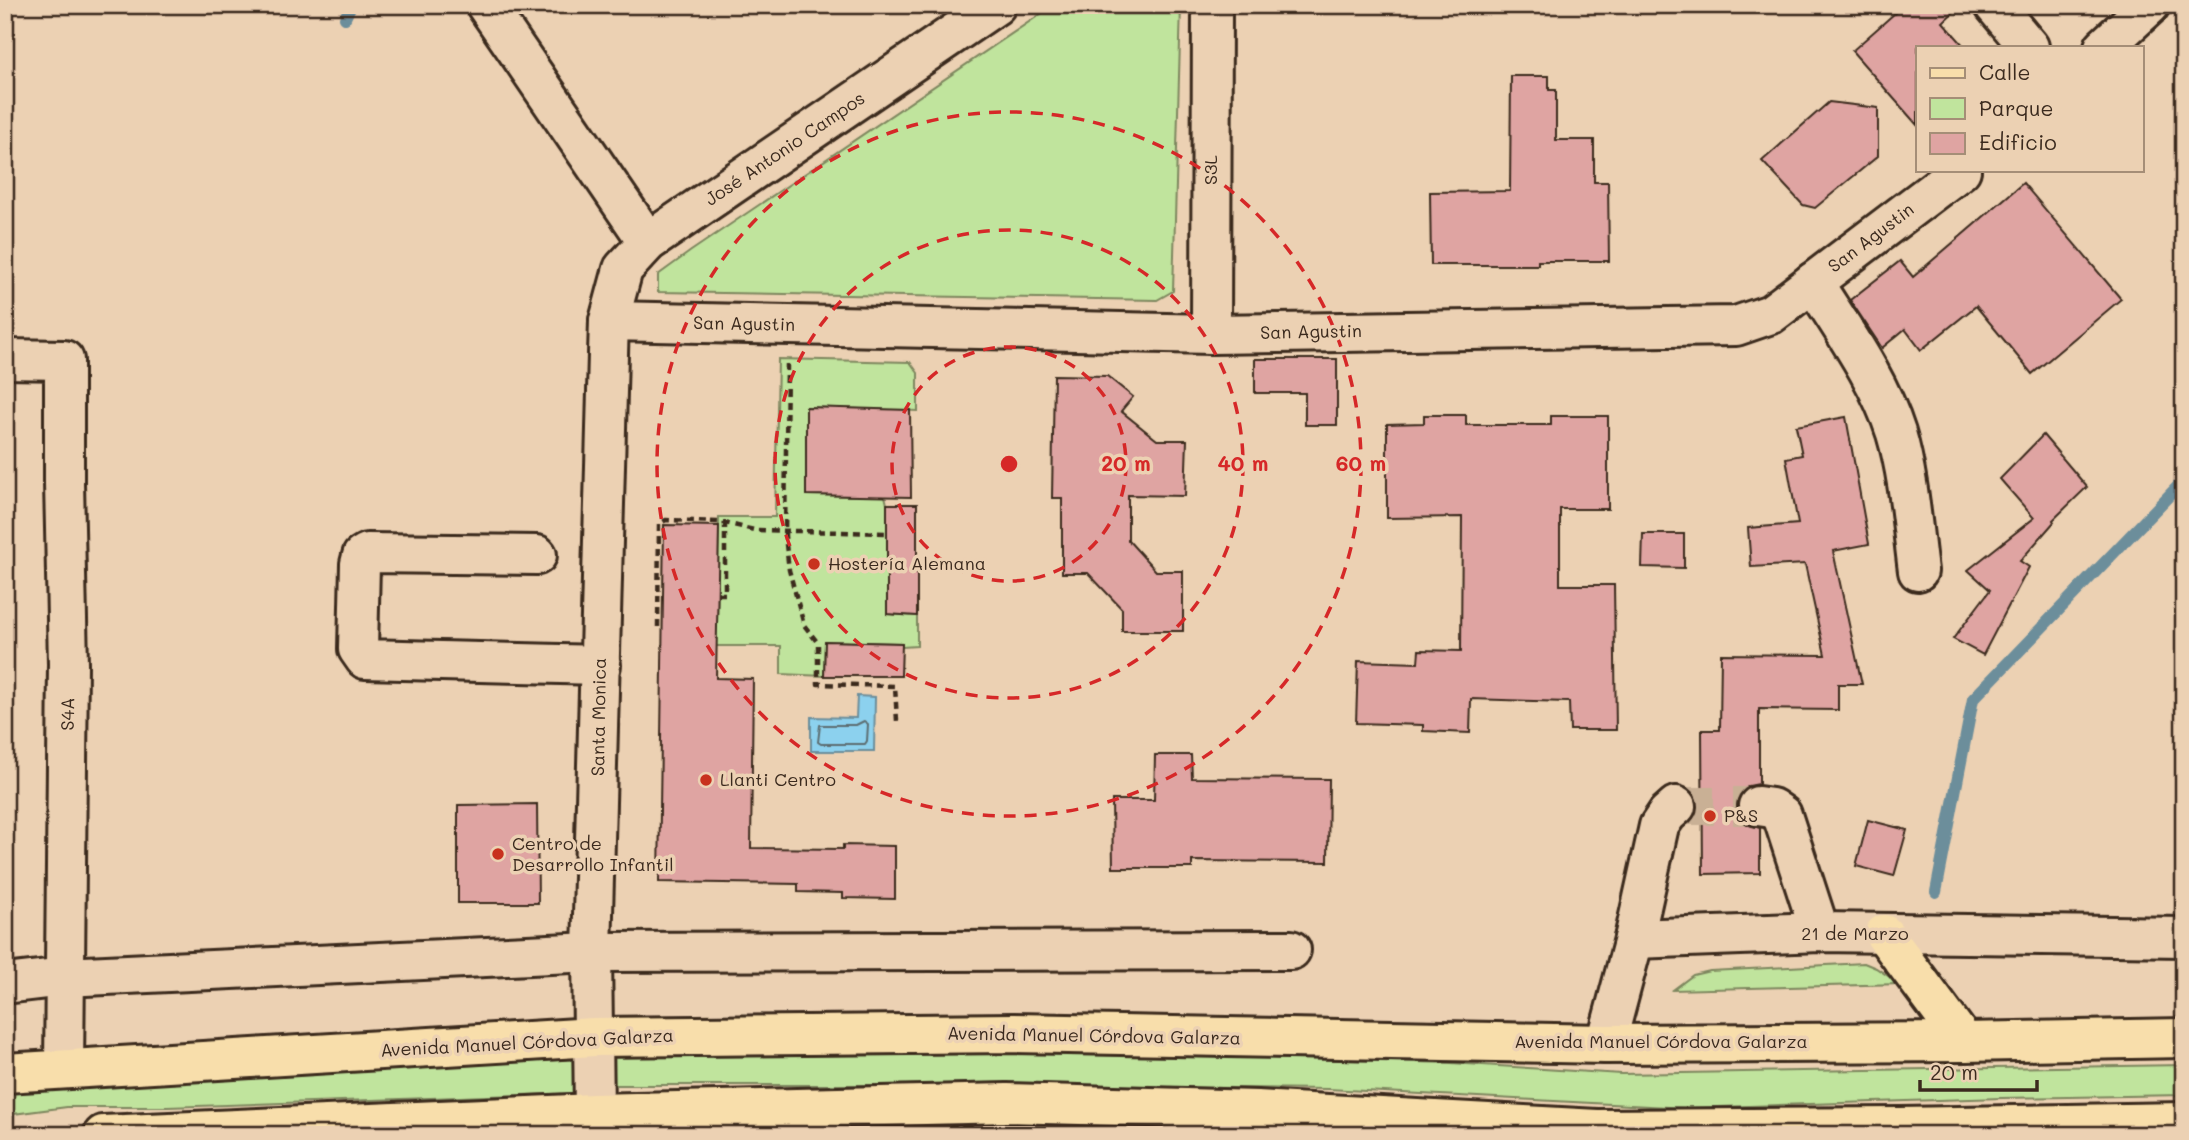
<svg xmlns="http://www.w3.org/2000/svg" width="2189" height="1140" viewBox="0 0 2189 1140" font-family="Mali,sans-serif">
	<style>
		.green { fill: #c0e49d; stroke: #7e875e; stroke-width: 2 }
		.water { fill: #8cd1ee; stroke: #6c8e9b; stroke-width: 2 }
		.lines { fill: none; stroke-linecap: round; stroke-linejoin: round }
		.shore { stroke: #5b6d71; stroke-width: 2 }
		.stream { stroke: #6c8e9b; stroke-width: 12 }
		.building { fill: #dfa4a2; stroke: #3b2a1e; stroke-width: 2 }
		.minor-tunnel { stroke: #c9b095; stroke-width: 38; stroke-dasharray: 38 19; stroke-linecap: butt }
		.minor-casing { stroke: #3b2a1e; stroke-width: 44 }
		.major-casing { stroke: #3b2a1e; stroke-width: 44 }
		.path { stroke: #3b2a1e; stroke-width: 4.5; stroke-dasharray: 7 5; stroke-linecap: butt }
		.minor { stroke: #ecd1b3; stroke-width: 38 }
		.major { stroke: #f8deab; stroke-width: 38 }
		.ring { fill: none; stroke: #d62828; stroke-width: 3.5; stroke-dasharray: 12 9 }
		.poi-dot { fill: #c8321e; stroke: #ecd1b3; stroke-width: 2.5 }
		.labels { text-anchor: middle; stroke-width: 7; stroke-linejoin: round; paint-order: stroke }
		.street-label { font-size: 18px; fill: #3b2a1e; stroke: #ecd1b3 }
		.poi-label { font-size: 18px; fill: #3b2a1e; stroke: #ecd1b3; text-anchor: start }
		.centre { fill: #d62828; stroke: #ecd1b3; stroke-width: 3.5 }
		.ring-label { font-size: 21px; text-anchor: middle; font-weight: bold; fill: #d62828; stroke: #ecd1b3; stroke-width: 7; stroke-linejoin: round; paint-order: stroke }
	</style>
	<rect width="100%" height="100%" fill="#ecd1b3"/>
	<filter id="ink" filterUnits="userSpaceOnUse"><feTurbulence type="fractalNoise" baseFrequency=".0143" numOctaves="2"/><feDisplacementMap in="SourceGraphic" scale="14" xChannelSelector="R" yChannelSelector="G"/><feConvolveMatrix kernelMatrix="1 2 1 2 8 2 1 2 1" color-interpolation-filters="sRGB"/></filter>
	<g filter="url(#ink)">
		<g class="green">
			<polygon points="1054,5 1181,5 1173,291 1157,300 658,292 658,275 691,251"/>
			<polygon points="778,359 910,362 918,373 918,411 806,407 806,495 885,496 887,504 887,614 917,616 917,646 902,647 902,643 825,641 824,676 781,674 781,646 710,646 717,622 719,517 775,517"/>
			<polygon points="1864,963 1876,968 1900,984 1673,990 1693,975 1710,971"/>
			<polygon points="1091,1053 1451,1063 1621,1074 2184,1065 2184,1095 2002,1098 1687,1108 1328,1089 955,1085 611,1085 611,1056"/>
			<polygon points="579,1059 578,1093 167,1107 67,1107 5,1115 5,1087"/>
		</g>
		<polygon class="water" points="857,696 875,697 874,751 811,751 811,717 856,718"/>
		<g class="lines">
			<polygon class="shore" points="864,721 868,724 867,741 865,744 821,744 818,742 820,725 856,725"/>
			<g class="stream">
				<polyline points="345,18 351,5"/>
				<polyline points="1936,892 1973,699 2184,480"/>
			</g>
		</g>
		<g class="building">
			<polygon points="1904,5 1961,5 1943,22 1965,47 1918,47 1918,126 1852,51"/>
			<polygon points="1511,76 1549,76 1549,90 1556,90 1556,140 1594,140 1594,182 1608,182 1609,261 1538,261 1538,265 1431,265 1430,192 1510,191"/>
			<polygon points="1829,102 1878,108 1878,156 1815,208 1803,205 1762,161"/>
			<polygon points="2023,183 2121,299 2032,374 1976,306 1921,350 1905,329 1882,348 1850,300 1900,261 1913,277"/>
			<polygon points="1255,359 1337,359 1337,425 1305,425 1305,393 1255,393"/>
			<polygon points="1054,375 1107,376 1133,397 1121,411 1157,440 1187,440 1185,496 1128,495 1128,540 1156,571 1183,571 1183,631 1122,631 1122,609 1088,573 1062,573 1062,498 1052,498"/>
			<polygon points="806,407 910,410 911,497 806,495"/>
			<polygon points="1424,415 1466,415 1466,425 1551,425 1551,416 1608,416 1608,509 1560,509 1560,585 1614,585 1616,730 1570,730 1569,702 1471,699 1470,733 1423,731 1423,725 1356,723 1358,661 1418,663 1419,650 1461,651 1462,517 1387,518 1387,424 1424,423"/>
			<polygon points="1846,417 1869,544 1833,551 1862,684 1838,684 1838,710 1759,709 1759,784 1749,786 1741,792 1736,804 1738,813 1744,823 1760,828 1760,873 1703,874 1702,730 1720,730 1721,654 1825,655 1805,564 1751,567 1748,528 1798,524 1786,458 1802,455 1796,426"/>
			<polygon points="2043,435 2087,487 2053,520 2054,522 2020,561 2029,567 1983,655 1953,639 1990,590 1968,570 2034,518 2000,479"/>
			<polygon points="887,504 917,504 917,616 887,614"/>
			<polygon points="664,525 719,526 716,678 753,679 751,848 843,849 843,845 895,846 895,899 843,898 843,893 798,892 798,884 659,882"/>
			<polygon points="1643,534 1684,534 1684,568 1642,567"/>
			<polygon points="825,641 902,643 901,676 824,676"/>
			<polygon points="1155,755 1191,755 1192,778 1329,779 1328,862 1192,861 1192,868 1113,868 1112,800 1154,800"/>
			<polygon points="537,804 538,903 458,903 458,805"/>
			<polygon points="1868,820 1907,830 1894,876 1856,866"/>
		</g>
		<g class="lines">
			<polyline class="minor-tunnel" points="1676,806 1758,806"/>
			<defs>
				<g id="minor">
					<polyline points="486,5 648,242"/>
					<polyline points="1994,5 2029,47"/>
					<polyline points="2104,47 2150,5"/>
					<path d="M 1813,282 C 1843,330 1879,379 1896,433 C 1909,477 1912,525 1918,571"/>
					<polyline points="609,321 1211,334 1736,326 1771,314 1961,170"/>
					<polyline points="1211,334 1212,5"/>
					<polyline points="5,359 64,360 64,483 68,664 64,1068"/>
					<polyline points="537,555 367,553 362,556 360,564 358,649 365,659 601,665"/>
					<polyline points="1758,806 1772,808 1782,815 1820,932"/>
					<polyline points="1634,939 1820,932 2184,937"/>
					<polyline points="5,984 64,977 592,952 1291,950"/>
					<polyline points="1606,1044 1634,939 1659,826 1667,814 1676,806"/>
					<polyline points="594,1113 592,952 608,354 609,321 623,269 648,242 996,5"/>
				</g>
				<g id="major">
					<polyline points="1884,934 1964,1042"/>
					<polyline points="5,1073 594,1037 1014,1033 1606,1044 1964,1042 2184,1038"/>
					<polyline points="103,1135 594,1113 1007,1103 1257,1110 1597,1129 1901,1127 2184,1122"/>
				</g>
			</defs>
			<use href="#minor" class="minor-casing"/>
			<use href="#major" class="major-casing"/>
			<g class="path">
				<polyline points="787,364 785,536 789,570 804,625 818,643 818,684 895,686 897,721"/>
				<polyline points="718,594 725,594 725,523"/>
				<polyline points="658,627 659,524 666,520 721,522 754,530 887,533"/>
			</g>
			<use href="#minor" class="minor"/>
			<use href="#major" class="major"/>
		</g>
	</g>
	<g class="ring">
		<circle cx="1009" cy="464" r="117"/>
		<circle cx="1009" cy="464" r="234"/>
		<circle cx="1009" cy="464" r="352"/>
	</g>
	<g class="poi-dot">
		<circle cx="814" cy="564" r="7"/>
		<circle cx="706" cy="780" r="7"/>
		<circle cx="1710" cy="816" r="7"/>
		<circle cx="498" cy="854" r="7"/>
	</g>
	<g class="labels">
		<g class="street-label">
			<text transform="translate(785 149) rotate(-34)" y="6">José Antonio Campos</text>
			<text transform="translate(1211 170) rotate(-90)" y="6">S3L</text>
			<text transform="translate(1871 238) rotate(-37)" y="6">San Agustin</text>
			<text transform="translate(744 324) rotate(1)" y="6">San Agustin</text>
			<text transform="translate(1311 332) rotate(-1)" y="6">San Agustin</text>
			<text transform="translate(68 714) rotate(-89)" y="6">S4A</text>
			<text transform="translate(599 717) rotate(-89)" y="6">Santa Monica</text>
			<text x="1855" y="940">21 de Marzo</text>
			<text transform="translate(1094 1036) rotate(1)" y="6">Avenida Manuel Córdova Galarza</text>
			<text x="1661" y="1048">Avenida Manuel Córdova Galarza</text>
			<text transform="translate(527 1043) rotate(-3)" y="6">Avenida Manuel Córdova Galarza</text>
		</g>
		<g class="poi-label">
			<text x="828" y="570">Hostería Alemana</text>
			<text x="720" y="786">Llanti Centro</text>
			<text x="1724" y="822">P&amp;S</text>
			<text x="512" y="850">Centro de<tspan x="512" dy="21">Desarrollo Infantil</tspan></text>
		</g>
	</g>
	<circle cx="1009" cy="464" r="10" class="centre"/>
	<g class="ring-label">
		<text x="1126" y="471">20 m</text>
		<text x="1243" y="471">40 m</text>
		<text x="1361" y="471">60 m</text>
	</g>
	<rect width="2189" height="1140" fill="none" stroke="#ecd1b3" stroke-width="28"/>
	<rect x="14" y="14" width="2161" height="1112" fill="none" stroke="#3b2a1e" stroke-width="2.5" filter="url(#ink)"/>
	<rect x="1916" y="46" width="228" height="126" fill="#ecd1b3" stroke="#a58e77" stroke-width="2"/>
	<rect x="1930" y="68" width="35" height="10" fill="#f8deab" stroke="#a58e77" stroke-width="2"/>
	<text x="1979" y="80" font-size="21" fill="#3b2a1e">Calle</text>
	<rect x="1930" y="98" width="35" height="21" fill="#c0e49d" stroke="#a58e77" stroke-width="2"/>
	<text x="1979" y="116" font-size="21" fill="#3b2a1e">Parque</text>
	<rect x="1930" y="133" width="35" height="21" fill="#dfa4a2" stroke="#a58e77" stroke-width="2"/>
	<text x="1979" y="150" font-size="21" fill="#3b2a1e">Edificio</text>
	<path d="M1920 1080v10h117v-10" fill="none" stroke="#3b2a1e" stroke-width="3.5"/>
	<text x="1930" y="1080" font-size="21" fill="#3b2a1e" stroke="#ecd1b3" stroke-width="5" paint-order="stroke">20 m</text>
</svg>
